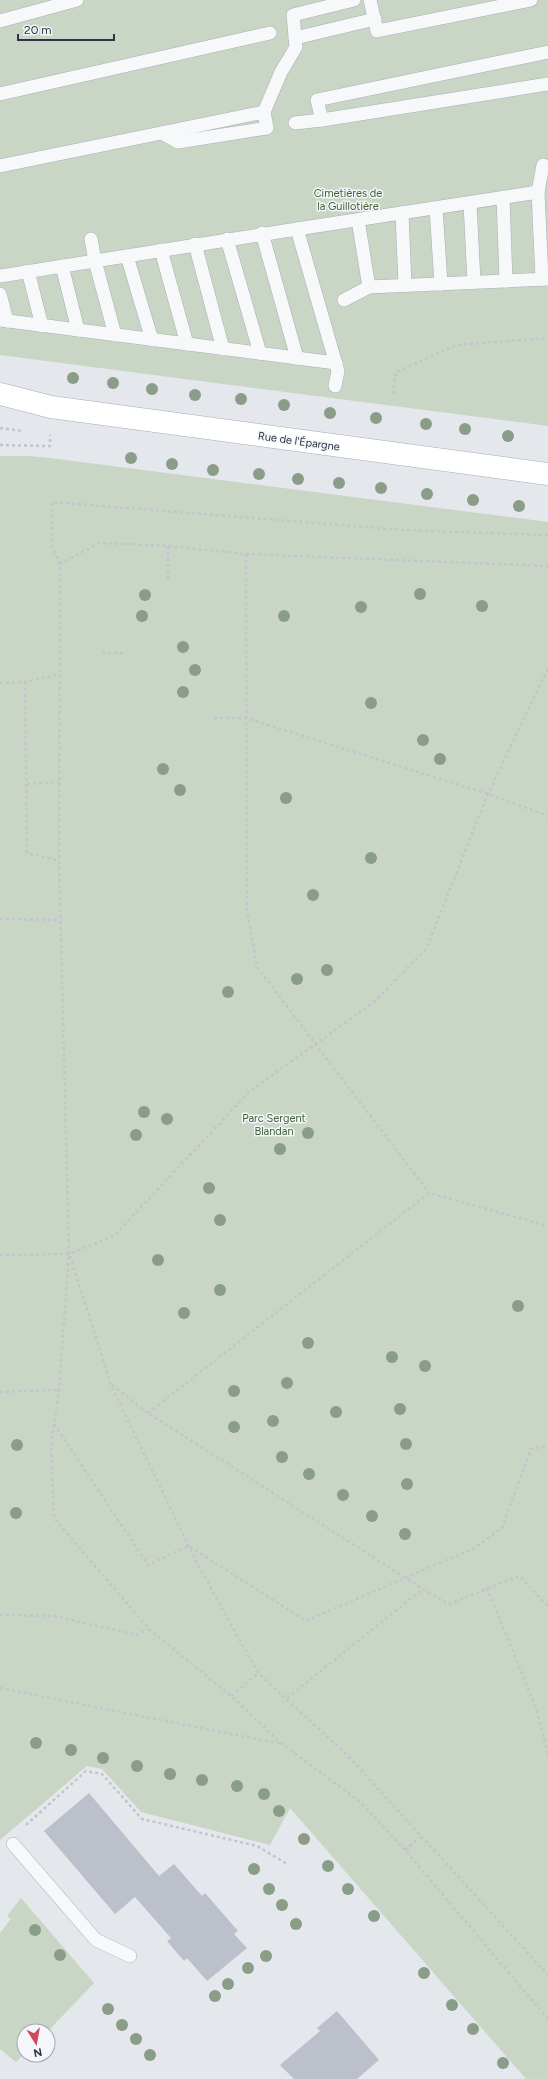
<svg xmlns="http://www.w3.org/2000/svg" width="548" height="2079" viewBox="0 0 548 2079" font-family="Figtree,sans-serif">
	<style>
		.green { fill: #c9d6c5 }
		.building { fill: #bbc0ca }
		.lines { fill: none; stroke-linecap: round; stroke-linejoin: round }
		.service-casing { stroke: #a9aeb7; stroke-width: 14 }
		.primary-casing { stroke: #a3abb8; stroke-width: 23 }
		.path { stroke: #c2c5cb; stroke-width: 2.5; stroke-dasharray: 3 3; stroke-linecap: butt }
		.service { stroke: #f7f8fa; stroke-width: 13 }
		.primary { stroke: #fff; stroke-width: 22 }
		.path-bridge { stroke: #c2c5cb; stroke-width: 2.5; stroke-dasharray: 3 3; stroke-linecap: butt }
		.tree { fill: #899d89 }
		.labels { text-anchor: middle; stroke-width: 3; stroke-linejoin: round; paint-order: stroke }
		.park-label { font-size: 11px; fill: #3f6138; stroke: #f4f6f9 }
		.street-label { font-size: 11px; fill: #2b3445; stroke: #f4f6f9 }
	</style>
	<rect width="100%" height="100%" fill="#e4e7ec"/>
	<g class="green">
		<polygon points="0,0 548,0 548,426 0,355"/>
		<polygon points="0,456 29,456 50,458 548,522 548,2079 526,2079 290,1808 270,1845 141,1812 102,1769 87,1766 0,1840"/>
		<polygon points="21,1898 94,1983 48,2031 24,2031 24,2054 16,2062 0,2049 0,1933 11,1919 7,1916"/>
	</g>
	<g class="building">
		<polygon points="89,1793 159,1876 174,1864 202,1896 205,1893 238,1931 234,1934 247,1948 207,1981 187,1958 184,1961 167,1941 171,1938 135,1897 115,1914 44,1831"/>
		<polygon points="337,2011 379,2060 357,2079 294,2079 280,2065 320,2031 317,2028"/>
	</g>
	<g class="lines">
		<defs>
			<g id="service">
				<polyline points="370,0 377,31 531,0"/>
				<polyline points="0,21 77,0"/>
				<polyline points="295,38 375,19"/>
				<polyline points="0,94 270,33"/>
				<polyline points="322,120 548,84"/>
				<polyline points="295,123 322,120 317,100 548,52"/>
				<polyline points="162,133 178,142 267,128 264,112"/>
				<polyline points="0,166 264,112 281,72 296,47 293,15 354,0"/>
				<polyline points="503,197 506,281"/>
				<polyline points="470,203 474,282"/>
				<polyline points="436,208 441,284"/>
				<polyline points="402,213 405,285"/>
				<polyline points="358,220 369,287"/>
				<polyline points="262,233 297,358"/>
				<polyline points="91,239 95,261 115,335"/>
				<polyline points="227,239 260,353"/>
				<polyline points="195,244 223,349"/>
				<polyline points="161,250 187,344"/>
				<polyline points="127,256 152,340"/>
				<polyline points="62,266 78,330"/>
				<polyline points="28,271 42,326"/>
				<polyline points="0,276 297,229"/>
				<polyline points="542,279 538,192 543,165"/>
				<polyline points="0,294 7,321"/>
				<polyline points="344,300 369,287 548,279"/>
				<polyline points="0,320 336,363"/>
				<polyline points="335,386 338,371 297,229 538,192"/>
				<polyline points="13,1844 96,1940 130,1956"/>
			</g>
			<polyline id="primary" points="0,394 51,407 548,474"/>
		</defs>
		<use href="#service" class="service-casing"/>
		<use href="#primary" class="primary-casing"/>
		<g class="path">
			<polyline points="393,394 396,372 456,345 548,338"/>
			<polyline points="0,428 23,431"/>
			<polyline points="0,445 50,446 50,435"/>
			<polyline points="548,535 403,530 52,502 52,546 60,564 59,861 69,1254 59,1390 51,1447 54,1518 149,1629 231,1696 282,1744 358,1800 405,1850 548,2019"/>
			<polyline points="168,546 168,580"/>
			<polyline points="246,554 247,909 257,967 429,1193"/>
			<polyline points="60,564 99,543 168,546 246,554 548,566"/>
			<polyline points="102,653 123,653"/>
			<polyline points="25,682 27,853 59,861"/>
			<polyline points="0,683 25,682 59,674"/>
			<polyline points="214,718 246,718 488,794 548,816"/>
			<polyline points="27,784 59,782"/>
			<polyline points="0,919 61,920"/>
			<polyline points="0,1255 69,1254 114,1236 249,1092 375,1001 426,949 488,794 548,668"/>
			<polyline points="70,1256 111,1385 197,1563 258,1673 347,1755 548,1975"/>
			<polyline points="112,1385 148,1413 423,1589"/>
			<polyline points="0,1392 59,1390"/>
			<polyline points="148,1413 429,1193 548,1226"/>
			<polyline points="439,1563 473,1549 502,1528 531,1449 548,1446"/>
			<polyline points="487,1588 536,1708 548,1754"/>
			<polyline points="0,1615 54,1616 137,1635 149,1629"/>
			<polyline points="0,1688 282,1744"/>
			<polyline points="231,1696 258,1673"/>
			<polyline points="287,1698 423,1589 449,1604 519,1576 548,1606"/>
			<polyline points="26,1825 86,1771 102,1774 142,1819 257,1846 287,1864"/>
			<polyline points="405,1850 421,1837"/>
		</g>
		<use href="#service" class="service"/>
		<use href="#primary" class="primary"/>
		<polyline class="path-bridge" points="54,1424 148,1565 189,1546 306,1621 439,1563"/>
	</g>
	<g class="tree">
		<circle cx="73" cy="378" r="6"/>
		<circle cx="113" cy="383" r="6"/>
		<circle cx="152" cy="389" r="6"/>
		<circle cx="195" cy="395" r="6"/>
		<circle cx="241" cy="399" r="6"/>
		<circle cx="284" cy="405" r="6"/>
		<circle cx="330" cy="413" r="6"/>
		<circle cx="376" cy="418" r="6"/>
		<circle cx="426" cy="424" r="6"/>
		<circle cx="465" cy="429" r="6"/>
		<circle cx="508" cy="436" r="6"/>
		<circle cx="131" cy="458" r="6"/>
		<circle cx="172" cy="464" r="6"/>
		<circle cx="213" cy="470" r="6"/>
		<circle cx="259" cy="474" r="6"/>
		<circle cx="298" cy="479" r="6"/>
		<circle cx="339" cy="483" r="6"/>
		<circle cx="381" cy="488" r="6"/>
		<circle cx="427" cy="494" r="6"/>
		<circle cx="473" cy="500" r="6"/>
		<circle cx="519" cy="506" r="6"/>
		<circle cx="420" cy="594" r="6"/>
		<circle cx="145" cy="595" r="6"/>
		<circle cx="482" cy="606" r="6"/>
		<circle cx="361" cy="607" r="6"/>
		<circle cx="142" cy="616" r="6"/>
		<circle cx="284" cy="616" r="6"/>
		<circle cx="183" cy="647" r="6"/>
		<circle cx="195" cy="670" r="6"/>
		<circle cx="183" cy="692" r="6"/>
		<circle cx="371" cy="703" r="6"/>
		<circle cx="423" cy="740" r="6"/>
		<circle cx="440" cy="759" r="6"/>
		<circle cx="163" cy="769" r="6"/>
		<circle cx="180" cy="790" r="6"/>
		<circle cx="286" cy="798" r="6"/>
		<circle cx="371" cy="858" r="6"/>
		<circle cx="313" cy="895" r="6"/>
		<circle cx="327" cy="970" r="6"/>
		<circle cx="297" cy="979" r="6"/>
		<circle cx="228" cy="992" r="6"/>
		<circle cx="144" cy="1112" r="6"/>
		<circle cx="167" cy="1119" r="6"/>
		<circle cx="308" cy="1133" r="6"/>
		<circle cx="136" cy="1135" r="6"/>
		<circle cx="280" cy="1149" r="6"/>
		<circle cx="209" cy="1188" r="6"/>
		<circle cx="220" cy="1220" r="6"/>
		<circle cx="158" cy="1260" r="6"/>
		<circle cx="220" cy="1290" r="6"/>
		<circle cx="518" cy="1306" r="6"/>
		<circle cx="184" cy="1313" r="6"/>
		<circle cx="308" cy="1343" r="6"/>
		<circle cx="392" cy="1357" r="6"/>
		<circle cx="425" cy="1366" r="6"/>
		<circle cx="287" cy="1383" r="6"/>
		<circle cx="234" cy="1391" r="6"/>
		<circle cx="400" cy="1409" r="6"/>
		<circle cx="336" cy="1412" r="6"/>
		<circle cx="273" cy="1421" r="6"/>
		<circle cx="234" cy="1427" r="6"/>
		<circle cx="406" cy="1444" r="6"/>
		<circle cx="17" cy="1445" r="6"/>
		<circle cx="282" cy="1457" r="6"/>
		<circle cx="309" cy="1474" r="6"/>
		<circle cx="407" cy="1484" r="6"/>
		<circle cx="343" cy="1495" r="6"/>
		<circle cx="16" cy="1513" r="6"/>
		<circle cx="372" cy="1516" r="6"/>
		<circle cx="405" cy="1534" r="6"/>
		<circle cx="36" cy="1743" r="6"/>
		<circle cx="71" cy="1750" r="6"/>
		<circle cx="103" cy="1758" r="6"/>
		<circle cx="137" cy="1766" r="6"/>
		<circle cx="170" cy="1774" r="6"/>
		<circle cx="202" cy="1780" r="6"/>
		<circle cx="237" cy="1786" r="6"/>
		<circle cx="264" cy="1794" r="6"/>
		<circle cx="279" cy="1811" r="6"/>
		<circle cx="304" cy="1839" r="6"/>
		<circle cx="328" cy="1866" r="6"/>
		<circle cx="254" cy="1869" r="6"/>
		<circle cx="269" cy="1889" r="6"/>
		<circle cx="348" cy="1889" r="6"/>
		<circle cx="282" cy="1905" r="6"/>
		<circle cx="374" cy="1916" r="6"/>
		<circle cx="296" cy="1924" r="6"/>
		<circle cx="35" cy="1930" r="6"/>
		<circle cx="60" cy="1955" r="6"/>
		<circle cx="266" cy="1956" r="6"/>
		<circle cx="248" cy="1968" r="6"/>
		<circle cx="424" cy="1973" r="6"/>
		<circle cx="228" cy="1984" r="6"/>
		<circle cx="215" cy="1996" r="6"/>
		<circle cx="452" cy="2005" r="6"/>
		<circle cx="108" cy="2009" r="6"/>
		<circle cx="122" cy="2025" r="6"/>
		<circle cx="473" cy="2029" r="6"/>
		<circle cx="136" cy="2039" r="6"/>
		<circle cx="150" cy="2055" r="6"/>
		<circle cx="503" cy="2063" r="6"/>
	</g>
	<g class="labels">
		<g class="park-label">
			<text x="348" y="197">Cimetières de<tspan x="348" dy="13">la Guillotière</tspan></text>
			<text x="274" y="1122">Parc Sergent<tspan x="274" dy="13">Blandan</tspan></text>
		</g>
		<g class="street-label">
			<text transform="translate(299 441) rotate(8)" y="4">Rue de l'Épargne</text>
		</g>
	</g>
	<g transform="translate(36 2043) rotate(169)"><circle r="19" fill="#f4f6f9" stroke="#a4a8b1"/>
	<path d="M0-3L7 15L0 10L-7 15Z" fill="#d1495b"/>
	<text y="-6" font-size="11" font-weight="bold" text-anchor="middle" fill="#2b3445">N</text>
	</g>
	<path d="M18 34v6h96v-6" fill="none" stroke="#2b3445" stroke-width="2"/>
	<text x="24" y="34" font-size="12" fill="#2b3445" stroke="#f4f6f9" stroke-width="3" paint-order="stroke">20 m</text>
</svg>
